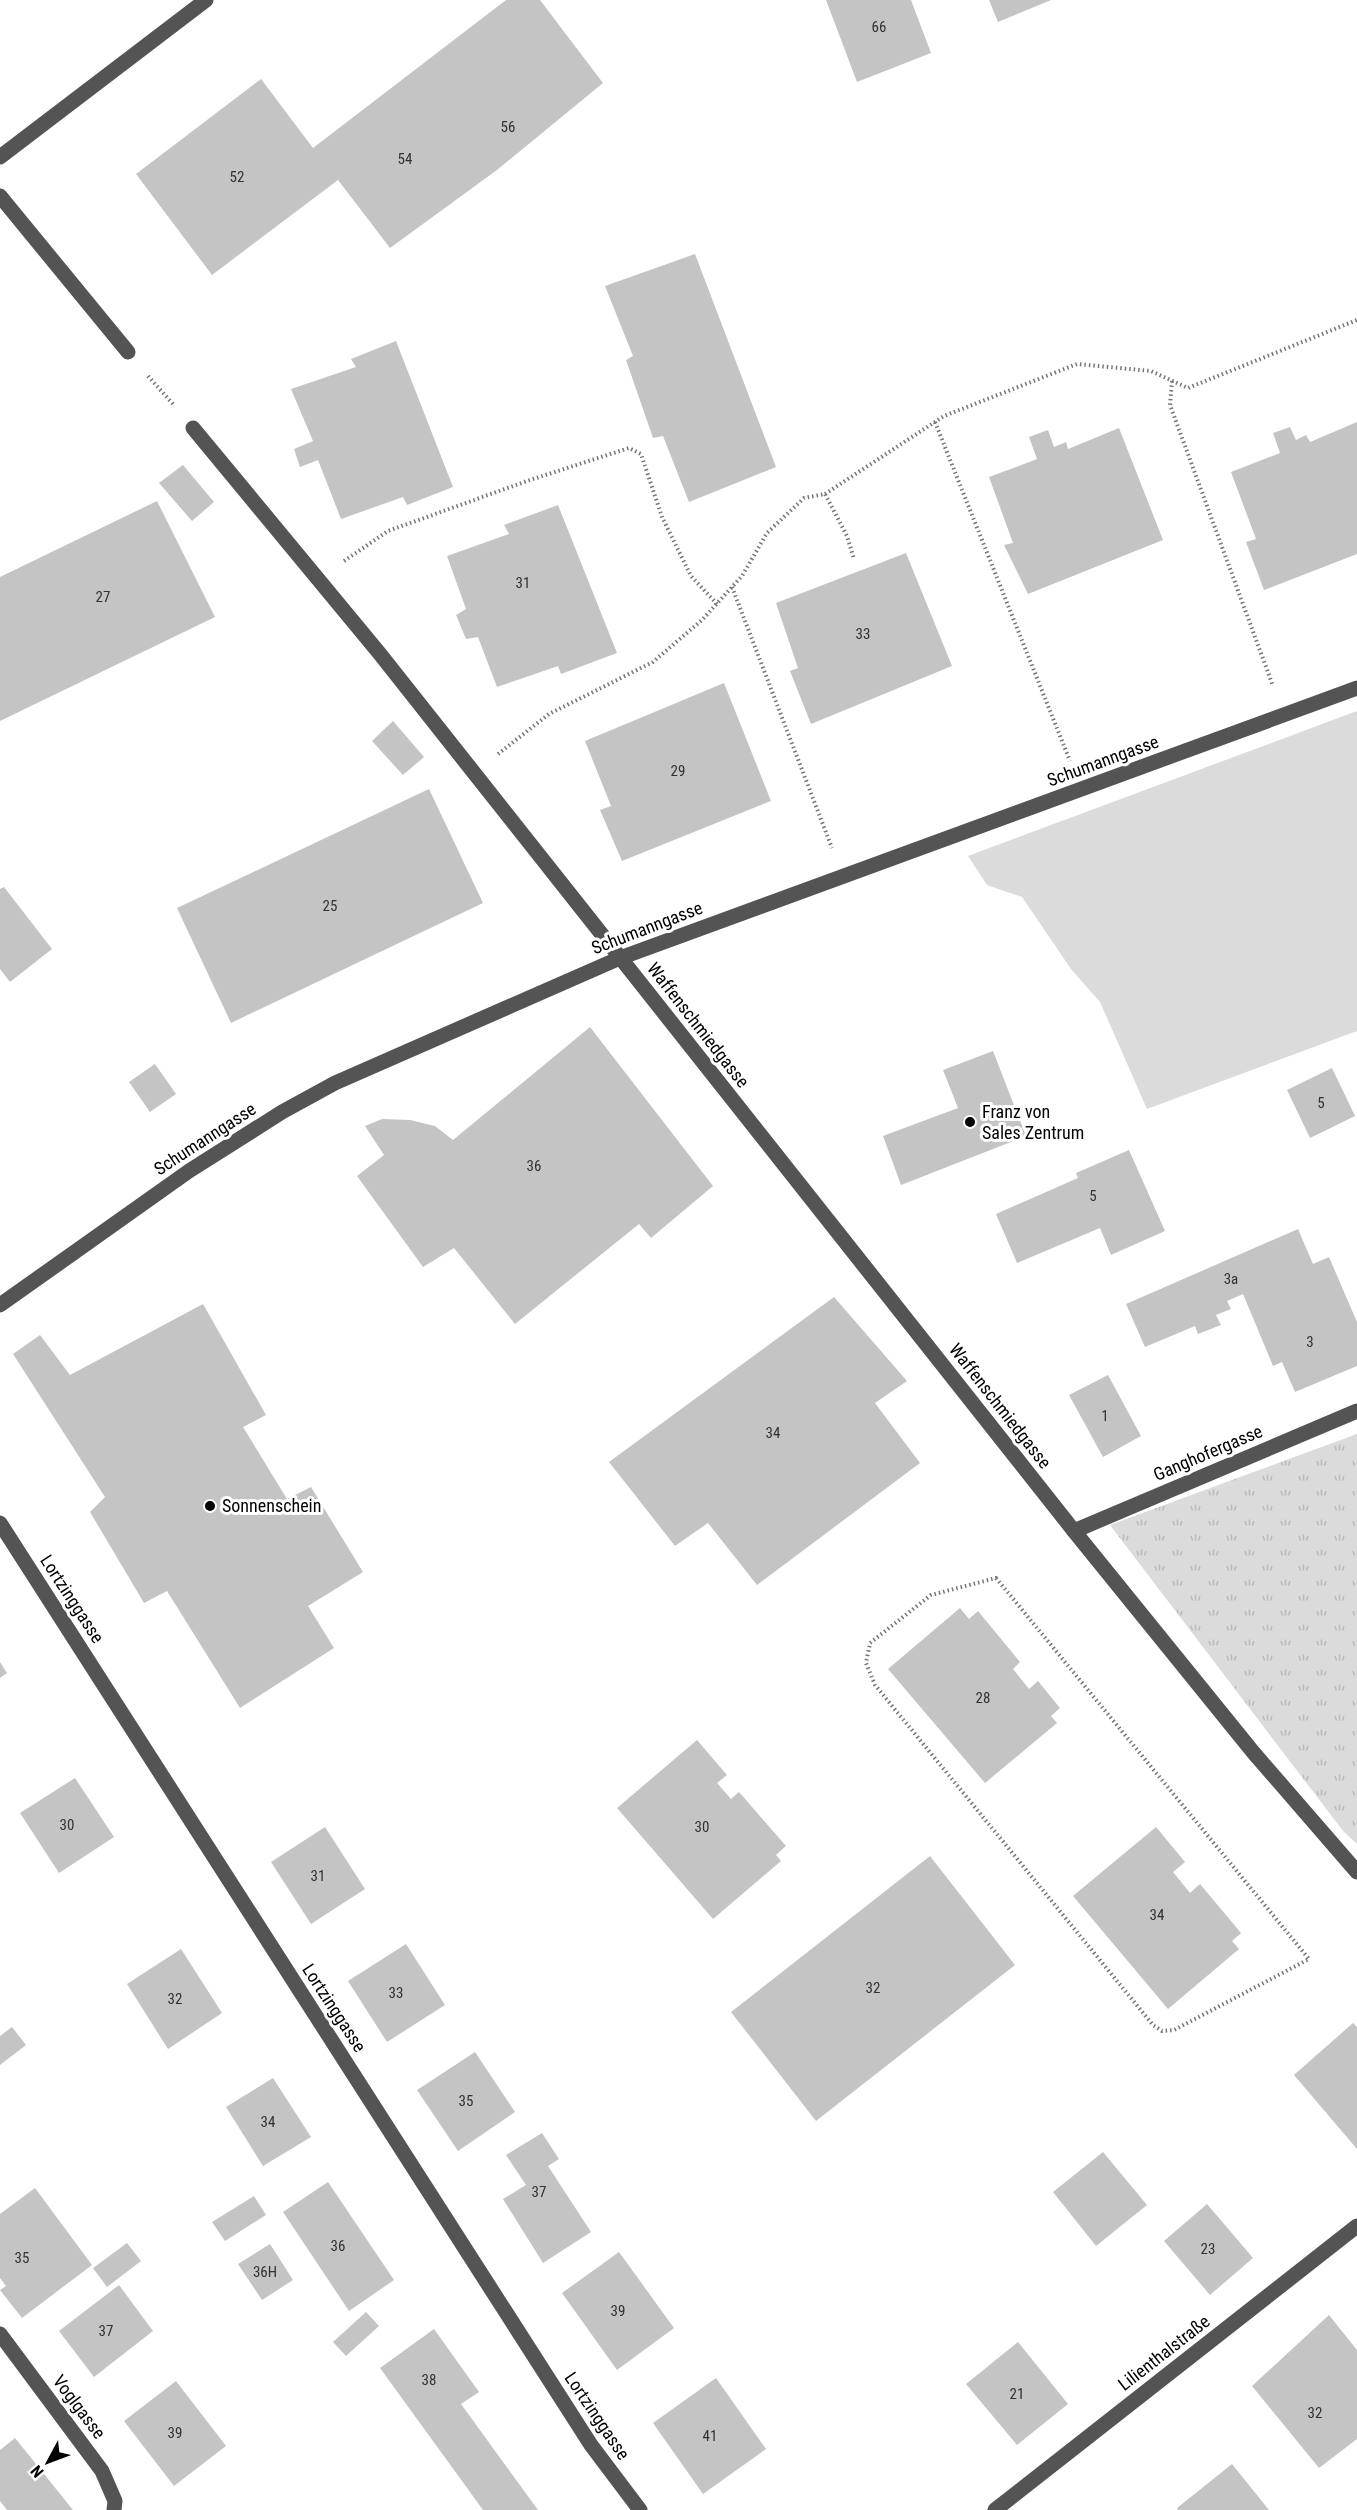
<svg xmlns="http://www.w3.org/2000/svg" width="1357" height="2510" viewBox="0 0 1357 2510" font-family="'Roboto Condensed',sans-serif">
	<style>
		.green { fill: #dbdbdb }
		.park { fill: url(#park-tufts) }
		.building { fill: #c4c4c4 }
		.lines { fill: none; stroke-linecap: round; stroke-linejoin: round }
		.path { stroke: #767676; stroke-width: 4; stroke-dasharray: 1.5 3; stroke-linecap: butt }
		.minor { stroke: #545454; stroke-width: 15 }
		.poi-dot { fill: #000; stroke: #fff; stroke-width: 2 }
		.labels { text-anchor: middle; stroke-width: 6; stroke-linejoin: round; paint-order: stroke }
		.number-label { font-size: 15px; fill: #313131 }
		.street-label { font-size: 18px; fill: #000; stroke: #fff }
		.poi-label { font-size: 18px; fill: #000; stroke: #fff; text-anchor: start }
	</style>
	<defs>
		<pattern id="park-tufts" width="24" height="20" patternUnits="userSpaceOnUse" patternTransform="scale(1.5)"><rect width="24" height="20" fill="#dbdbdb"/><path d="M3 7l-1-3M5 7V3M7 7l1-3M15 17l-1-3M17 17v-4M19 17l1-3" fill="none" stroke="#bababa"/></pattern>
	</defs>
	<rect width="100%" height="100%" fill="#fff"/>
	<polygon class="green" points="1357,711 1357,1031 1147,1109 1100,1002 1071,969 1022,897 987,885 968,856"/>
	<polygon class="park" points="1357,1434 1357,1844 1343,1831 1110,1525"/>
	<g class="building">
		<polygon points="506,0 540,0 603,83 497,170 390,248 338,180 212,275 136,174 261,79 313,148"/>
		<polygon points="826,0 911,0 931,53 857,82"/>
		<polygon points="989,0 1051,0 998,22"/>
		<polygon points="695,254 776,467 689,502 663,436 653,438 626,360 633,356 605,286"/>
		<polygon points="396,341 453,487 407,505 403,497 341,519 318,460 300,467 294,449 313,441 291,389 356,367 351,359"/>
		<polygon points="1357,422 1357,554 1264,590 1246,542 1256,539 1231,472 1280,453 1273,433 1290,427 1296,440 1306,435 1310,442"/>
		<polygon points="1119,428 1163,540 1028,594 1004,545 1013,543 989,477 1037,459 1029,437 1048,430 1054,447 1066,442 1068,449"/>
		<polygon points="183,465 214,502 192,521 159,483"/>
		<polygon points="157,501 215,617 0,721 0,577"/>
		<polygon points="558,505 617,653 561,674 558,666 497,687 478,637 466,639 456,615 466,609 447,556 509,534 504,525"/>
		<polygon points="906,553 952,666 811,724 790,671 798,668 776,603"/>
		<polygon points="724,683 771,801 622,861 600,810 611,806 585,741"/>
		<polygon points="393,721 424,757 403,775 372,741"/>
		<polygon points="429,789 483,903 231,1023 177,908"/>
		<polygon points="4,887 52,949 10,982 0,969 0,889"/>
		<polygon points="590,1027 713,1186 651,1238 639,1224 515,1324 454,1248 423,1267 357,1176 384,1155 365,1126 382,1119 410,1120 435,1126 453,1140"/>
		<polygon points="993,1051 1026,1136 901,1185 883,1136 958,1108 943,1070"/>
		<polygon points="155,1064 176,1094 150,1112 129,1082"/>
		<polygon points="1332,1068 1355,1116 1310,1138 1287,1090"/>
		<polygon points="1129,1150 1165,1231 1111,1255 1100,1228 1017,1263 996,1214 1078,1178 1076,1173"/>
		<polygon points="1298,1229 1313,1264 1329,1257 1357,1322 1357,1366 1295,1392 1282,1362 1273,1366 1243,1294 1227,1301 1231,1309 1216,1315 1221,1325 1198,1334 1195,1326 1145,1347 1126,1304"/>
		<polygon points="834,1297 907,1381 875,1403 920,1463 757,1585 708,1523 675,1546 609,1462"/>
		<polygon points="203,1304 266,1415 243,1427 287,1499 311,1487 363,1572 308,1606 334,1648 240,1708 167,1591 144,1603 90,1512 105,1497 13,1354 40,1335 70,1375"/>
		<polygon points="1108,1375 1141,1436 1103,1457 1069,1395"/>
		<polygon points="960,1608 969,1619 978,1611 1020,1662 1013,1669 1029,1689 1038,1681 1060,1708 1051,1716 1057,1723 985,1783 888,1669"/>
		<polygon points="0,1662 7,1673 0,1678"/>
		<polygon points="697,1740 727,1775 717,1783 731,1799 739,1792 786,1846 776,1855 781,1861 713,1919 617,1808"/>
		<polygon points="75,1778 114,1837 59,1873 20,1813"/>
		<polygon points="325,1827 365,1889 311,1924 271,1862"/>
		<polygon points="1156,1827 1185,1862 1173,1872 1190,1893 1200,1884 1241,1933 1232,1941 1239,1949 1168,2009 1073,1896"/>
		<polygon points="930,1856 1015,1965 816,2121 731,2012"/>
		<polygon points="406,1944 445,2005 387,2042 348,1981"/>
		<polygon points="181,1949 222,2013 168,2049 127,1984"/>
		<polygon points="1353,2023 1357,2027 1357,2149 1294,2075"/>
		<polygon points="12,2027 26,2045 0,2065 0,2036"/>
		<polygon points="475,2052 515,2112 458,2151 417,2090"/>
		<polygon points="273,2078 311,2137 263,2166 226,2107"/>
		<polygon points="542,2133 559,2159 548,2166 591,2232 543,2263 503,2199 526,2185 506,2155"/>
		<polygon points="1103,2152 1147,2205 1096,2246 1053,2192"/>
		<polygon points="328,2182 394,2280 349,2311 283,2212"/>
		<polygon points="35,2188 92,2265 22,2318 0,2290 6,2286 0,2278 0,2214"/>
		<polygon points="254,2196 266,2215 225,2241 212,2222"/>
		<polygon points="1207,2204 1253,2258 1210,2295 1164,2241"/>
		<polygon points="127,2243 141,2261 107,2287 93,2268"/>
		<polygon points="270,2244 293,2280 262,2300 238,2264"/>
		<polygon points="619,2252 674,2328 617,2370 562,2293"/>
		<polygon points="119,2285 153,2331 94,2377 59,2331"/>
		<polygon points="366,2312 379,2326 346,2356 333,2342"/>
		<polygon points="1329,2315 1357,2350 1357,2439 1319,2468 1252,2386"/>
		<polygon points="434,2329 479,2392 461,2404 538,2510 483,2510 380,2368"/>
		<polygon points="1018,2342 1068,2404 1017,2445 966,2384"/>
		<polygon points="716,2378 766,2449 703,2494 653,2423"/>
		<polygon points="176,2381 226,2446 174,2486 124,2421"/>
		<polygon points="15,2438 73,2510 7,2510 0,2501 0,2450"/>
		<polygon points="1232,2464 1269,2510 1178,2510 1177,2508"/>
	</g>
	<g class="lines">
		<g class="path">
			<polyline points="148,376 173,404"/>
			<polyline points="1172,381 1170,405 1273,686"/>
			<polyline points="935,422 1070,761"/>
			<polyline points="825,494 944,416 1077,364 1151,371 1188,388 1357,320"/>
			<polyline points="344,561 388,531 527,481 629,448 641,454 662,517 691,576 717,604"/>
			<polyline points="732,587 832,848"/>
			<polyline points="498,754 549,714 653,662 702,620 742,576 767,533 804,498 825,494 847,536 854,559"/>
			<polygon points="996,1578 1309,1959 1174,2030 1162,2031 1153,2025 875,1685 866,1663 870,1643 931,1595"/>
		</g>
		<g class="minor">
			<polyline points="0,157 206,0"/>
			<polyline points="0,196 128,352"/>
			<polyline points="193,428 380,654 1074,1531 1253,1752 1357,1872"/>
			<polyline points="0,1305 189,1171 282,1112 335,1083 620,958 1357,688"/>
			<polyline points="0,1523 591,2445 640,2510"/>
			<polyline points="1074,1531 1357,1411"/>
			<polyline points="0,2334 102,2471 115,2501 114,2510"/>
			<polyline points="995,2510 1357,2226"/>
		</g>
	</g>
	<g class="poi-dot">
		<circle cx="970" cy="1122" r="6"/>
		<circle cx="210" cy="1506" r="6"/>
	</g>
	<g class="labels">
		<g class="number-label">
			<text x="879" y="32">66</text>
			<text x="508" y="132">56</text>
			<text x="405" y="164">54</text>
			<text x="237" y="182">52</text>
			<text x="523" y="588">31</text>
			<text x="103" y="602">27</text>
			<text x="863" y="639">33</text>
			<text x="678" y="776">29</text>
			<text x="330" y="911">25</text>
			<text x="1321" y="1108">5</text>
			<text x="534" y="1171">36</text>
			<text x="1093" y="1201">5</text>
			<text x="1231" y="1284">3a</text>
			<text x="1310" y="1347">3</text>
			<text x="1105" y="1421">1</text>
			<text x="773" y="1438">34</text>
			<text x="983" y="1703">28</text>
			<text x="67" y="1830">30</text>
			<text x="702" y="1832">30</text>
			<text x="318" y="1881">31</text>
			<text x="1157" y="1920">34</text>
			<text x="873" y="1993">32</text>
			<text x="396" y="1998">33</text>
			<text x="175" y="2004">32</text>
			<text x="466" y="2106">35</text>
			<text x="268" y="2127">34</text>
			<text x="539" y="2197">37</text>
			<text x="338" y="2251">36</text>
			<text x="1208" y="2254">23</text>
			<text x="22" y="2263">35</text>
			<text x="265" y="2277">36H</text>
			<text x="618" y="2316">39</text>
			<text x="106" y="2336">37</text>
			<text x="429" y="2385">38</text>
			<text x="1017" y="2399">21</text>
			<text x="1315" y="2418">32</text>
			<text x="175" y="2438">39</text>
			<text x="710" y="2441">41</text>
		</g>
		<g class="street-label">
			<text transform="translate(1103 761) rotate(-20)" y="6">Schumanngasse</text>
			<text transform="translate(647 928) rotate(-21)" y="6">Schumanngasse</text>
			<text transform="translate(698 1025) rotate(52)" y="6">Waffenschmiedgasse</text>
			<text transform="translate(205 1139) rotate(-33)" y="6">Schumanngasse</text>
			<text transform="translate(1000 1406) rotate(52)" y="6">Waffenschmiedgasse</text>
			<text transform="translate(1208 1453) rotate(-23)" y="6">Ganghofergasse</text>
			<text transform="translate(72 1599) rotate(57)" y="6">Lortzinggasse</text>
			<text transform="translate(334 2008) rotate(57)" y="6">Lortzinggasse</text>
			<text transform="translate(1164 2353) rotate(-38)" y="6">Lilienthalstraße</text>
			<text transform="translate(79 2407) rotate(53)" y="6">Voglgasse</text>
			<text transform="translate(597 2416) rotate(56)" y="6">Lortzinggasse</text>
		</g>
		<g class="poi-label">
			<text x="982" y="1118">Franz von<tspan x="982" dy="21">Sales Zentrum</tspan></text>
			<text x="222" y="1512">Sonnenschein</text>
		</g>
	</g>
	<g transform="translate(48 2462) rotate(229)" stroke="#ffffff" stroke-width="4.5" paint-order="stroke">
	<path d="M0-4.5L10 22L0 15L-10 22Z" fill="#000000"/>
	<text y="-9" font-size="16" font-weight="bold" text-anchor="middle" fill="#000000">N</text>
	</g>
</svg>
